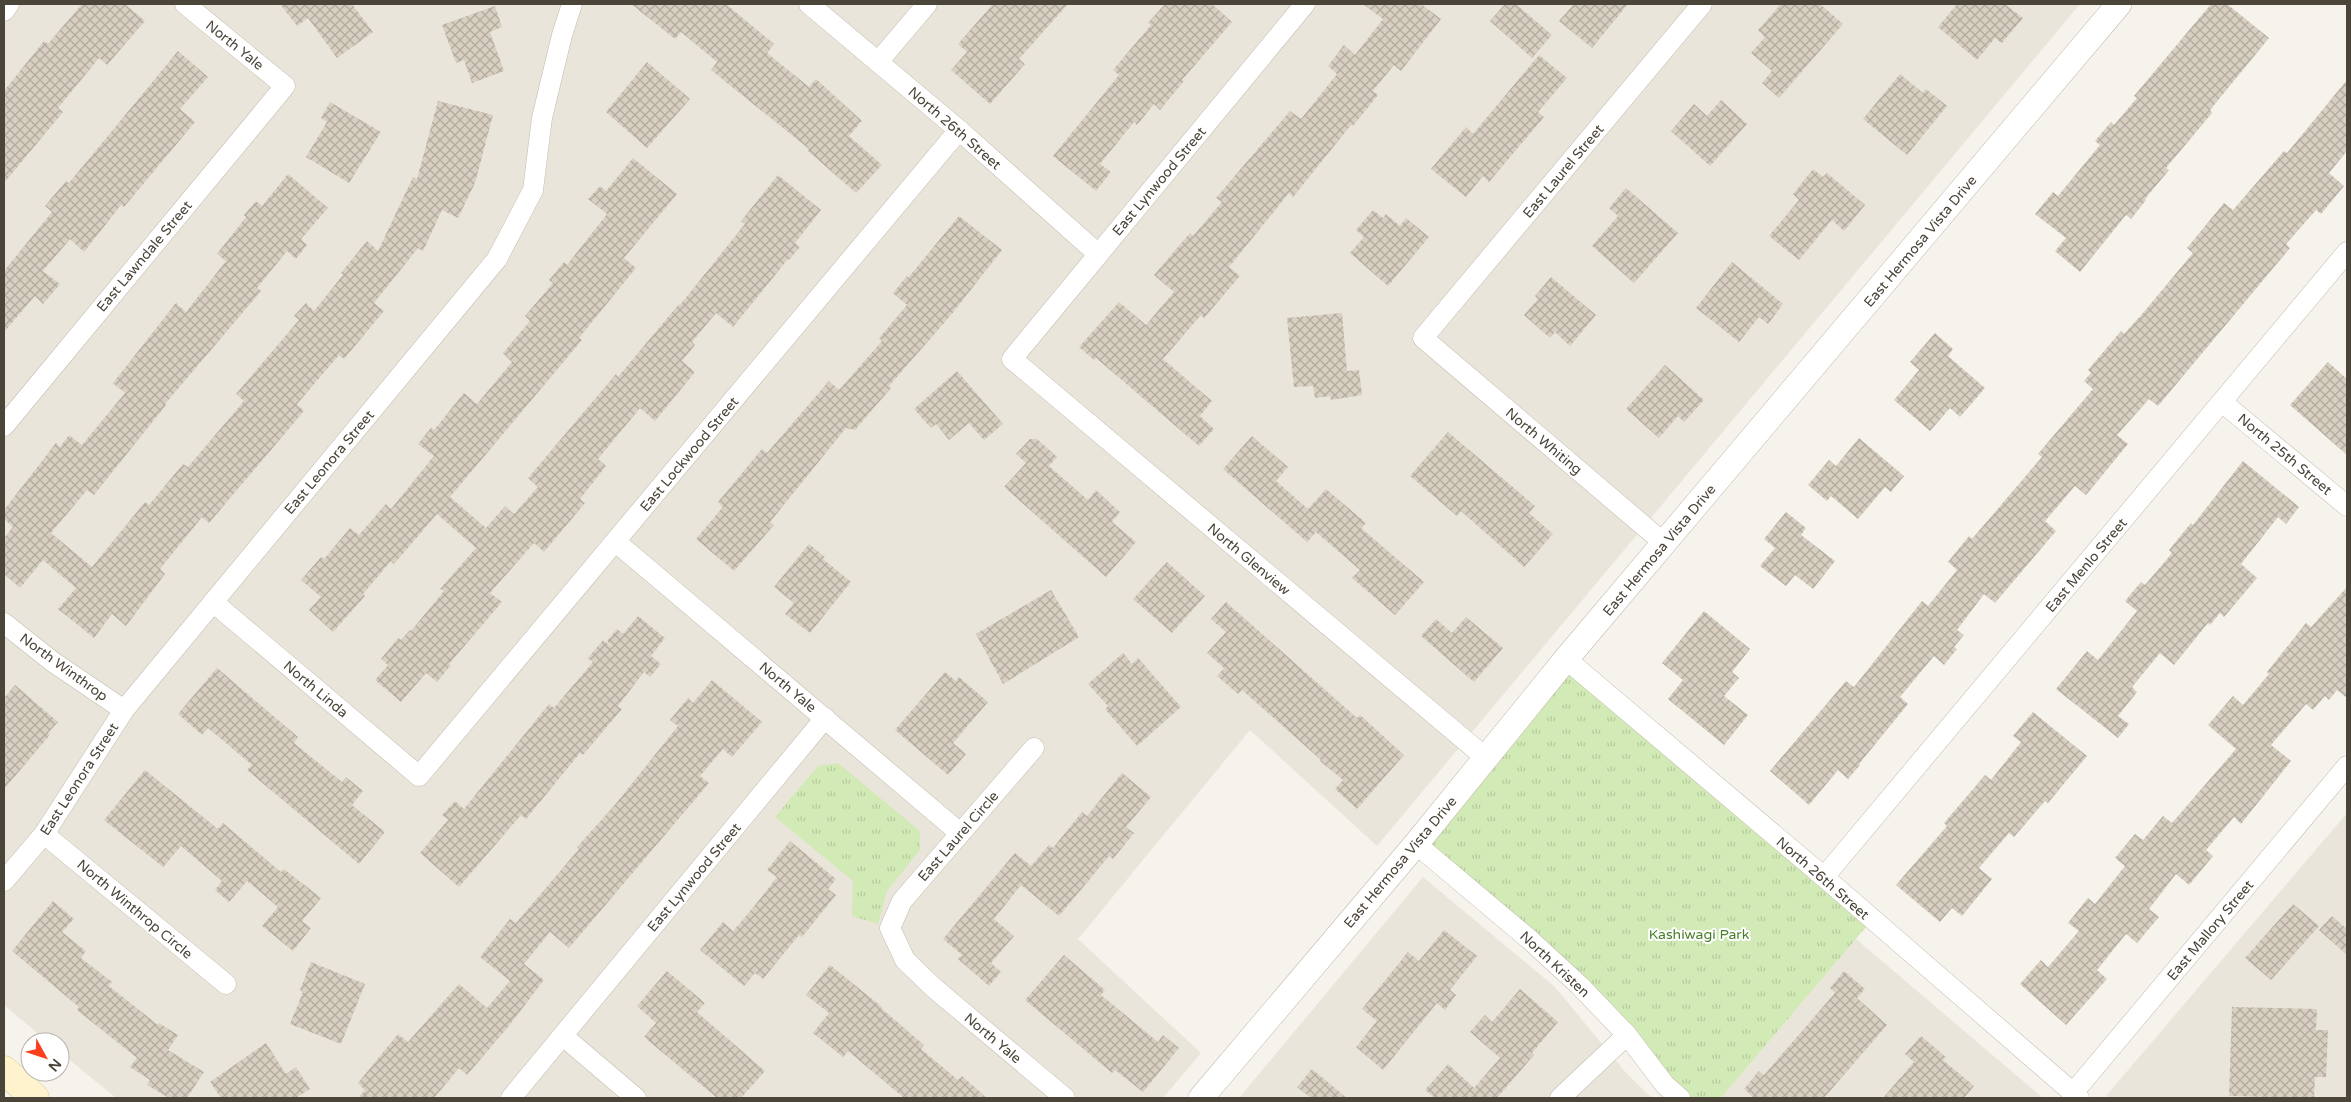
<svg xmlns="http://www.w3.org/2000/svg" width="2351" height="1102" viewBox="0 0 2351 1102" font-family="'Varela Round',sans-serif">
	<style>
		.residential { fill: #eae5da }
		.park { fill: url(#park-tufts) }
		.building { fill: url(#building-cross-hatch) }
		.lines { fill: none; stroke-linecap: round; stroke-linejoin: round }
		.minor-casing { stroke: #c2bbae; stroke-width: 21 }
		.tertiary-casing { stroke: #c2bbae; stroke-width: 26 }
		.secondary-casing { stroke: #d6c79b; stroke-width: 29 }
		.minor { stroke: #fff; stroke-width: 20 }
		.tertiary { stroke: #fff; stroke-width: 25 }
		.secondary { stroke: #fff3cd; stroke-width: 28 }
		.labels { text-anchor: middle; stroke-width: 4; stroke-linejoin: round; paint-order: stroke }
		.street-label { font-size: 14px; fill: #4b4439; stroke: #fff }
		.park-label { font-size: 14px; fill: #4a7f2a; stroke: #fff }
	</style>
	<defs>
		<pattern id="park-tufts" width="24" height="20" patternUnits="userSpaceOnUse" patternTransform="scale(1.25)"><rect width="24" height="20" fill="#d2eab5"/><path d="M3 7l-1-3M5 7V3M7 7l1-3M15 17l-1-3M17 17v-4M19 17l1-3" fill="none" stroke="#b6ca9c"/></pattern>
		<pattern id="building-cross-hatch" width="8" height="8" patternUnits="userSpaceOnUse" patternTransform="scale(1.25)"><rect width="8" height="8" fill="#d8cfc1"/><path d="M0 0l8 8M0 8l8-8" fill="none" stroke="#b1aa9e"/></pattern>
	</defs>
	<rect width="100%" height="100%" fill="#f6f3ec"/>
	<g class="residential">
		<polygon points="4,4 2080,4 1377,846 1250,730 1078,939 1201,1053 1163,1098 116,1098 60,1052 60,1042 48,1042 4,1005"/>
		<polygon points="2347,813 2347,1098 2109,1098 2106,1096"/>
		<polygon points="1423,877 1554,986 1627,1074 1652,1098 1239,1098"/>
		<polygon points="1856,939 2043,1098 1721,1098"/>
	</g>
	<g class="park">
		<polygon points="1566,659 1872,920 1721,1098 1680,1098 1627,1035 1416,844"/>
		<polygon points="838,763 920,831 920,850 887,891 878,924 852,916 853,881 775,817 818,766"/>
	</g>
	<g class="building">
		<polygon points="82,4 125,4 145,21 107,65 99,58 58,108 63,112 4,183 4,91 44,41 48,44"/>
		<polygon points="280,4 352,4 373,32 337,58 308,18 297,26"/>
		<polygon points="631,4 726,4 774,44 767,53 809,87 816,79 862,121 849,136 882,165 856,193 808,151 809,149 711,70 717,62 681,32 675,39"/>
		<polygon points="993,4 1068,4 1019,59 1025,64 990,104 951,70 967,52 958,44"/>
		<polygon points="1165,4 1212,4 1232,22 1182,80 1184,81 1160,110 1154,104 1137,125 1134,122 1100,164 1111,172 1096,191 1053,156 1119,75 1113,70 1151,25 1148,23"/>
		<polygon points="1363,4 1421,4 1441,19 1401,71 1394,65 1373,91 1378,95 1353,126 1351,125 1293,197 1289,193 1229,267 1240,276 1204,318 1201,315 1163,359 1212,401 1200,416 1214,429 1199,446 1096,358 1094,360 1079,347 1119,302 1146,325 1174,292 1154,275 1190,233 1193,236 1222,202 1216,198 1290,111 1301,119 1337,74 1328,66 1344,45 1355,55 1383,19"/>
		<polygon points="1505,4 1516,4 1552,35 1532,58 1490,21"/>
		<polygon points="1574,4 1628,4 1592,48 1559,21"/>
		<polygon points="1781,4 1820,4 1843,24 1779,98 1762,83 1772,71 1751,53 1765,37 1758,30"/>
		<polygon points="1957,4 2005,4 2023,18 2002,43 1995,38 1977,60 1938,27"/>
		<polygon points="2211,4 2227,4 2269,38 2210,110 2212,113 2166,168 2169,170 2145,199 2146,200 2131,219 2126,215 2080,272 2055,251 2066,238 2035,214 2053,192 2058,196 2100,145 2095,141 2111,122 2114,125 2137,98 2134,96"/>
		<polygon points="495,6 502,27 490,32 504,71 472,83 464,60 456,63 442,25"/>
		<polygon points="178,51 208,77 180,109 195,122 124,207 121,205 84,252 70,239 43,271 60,284 43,304 35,296 4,332 4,271 52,212 45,206 66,181 69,183"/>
		<polygon points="1539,55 1567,78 1538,112 1544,117 1489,182 1483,176 1466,197 1431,169 1466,127 1473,134"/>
		<polygon points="647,62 690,99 647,148 606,112"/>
		<polygon points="1900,74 1923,93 1926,89 1947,106 1907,155 1863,119"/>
		<polygon points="2347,80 2347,151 2329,173 2344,186 2321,214 2316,210 2286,244 2290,248 2158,406 2149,399 2117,435 2128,444 2086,495 2075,486 2045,521 2056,531 1995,603 1984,594 1957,630 1964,635 1954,647 1957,649 1944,665 1934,656 1900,697 1908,704 1859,764 1860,765 1848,779 1838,770 1809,805 1770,771 1846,681 1854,687 1922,601 1928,606 1957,570 1948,562 1969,536 1972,539 2042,457 2038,454 2093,389 2084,381 2091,373 2088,370 2121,331 2124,334 2143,313 2193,253 2187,248 2224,203 2233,210 2284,151 2287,153"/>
		<polygon points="1721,100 1747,124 1710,166 1671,131 1694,104 1707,116"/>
		<polygon points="438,101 493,115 475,183 458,218 442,210 423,251 418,248 374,303 384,311 344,359 339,355 297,404 304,411 209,523 202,517 160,569 165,574 126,626 112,614 94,638 58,609 76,588 43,560 20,588 4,574 4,538 13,527 4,519 4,510 56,443 60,447 69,435 82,445 125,393 113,383 176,303 186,312 226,261 217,254 246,217 244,215 256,201 262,206 288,174 328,208 301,239 307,245 296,259 287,251 257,288 261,291 165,404 166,405 94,495 87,490 51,533 92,567 145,502 149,505 183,464 188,467 244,401 236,394 299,320 294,316 306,303 314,311 343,275 341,273 367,241 378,251 413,177 417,179"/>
		<polygon points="330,102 381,132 349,183 306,157 327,122 321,118"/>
		<polygon points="633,158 677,194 624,258 636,268 579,338 582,340 450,497 486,528 505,506 514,514 538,487 528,478 616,374 618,377 679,304 680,305 745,224 741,221 778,175 821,210 795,243 800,247 789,260 788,259 733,327 716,313 692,342 695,345 682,361 695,372 655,421 640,408 598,459 606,466 580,499 585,503 544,552 534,543 490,593 502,602 449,664 451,665 437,682 426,673 401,702 375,680 388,665 381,659 398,638 401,640 410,630 411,631 444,591 440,589 476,548 437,514 394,564 391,561 363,594 365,596 333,632 309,610 321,597 301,580 321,557 324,559 350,528 359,535 386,504 391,509 434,456 418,444 431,428 434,430 464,393 477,404 512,362 503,353 530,321 525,316 553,283 549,280 564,262 567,265 607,214 588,199 600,186 606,191"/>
		<polygon points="1813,169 1823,177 1827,173 1865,205 1844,231 1832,220 1799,260 1769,236 1799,200 1793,194"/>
		<polygon points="1626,188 1678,233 1634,283 1592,246 1618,216 1609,208"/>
		<polygon points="1373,210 1383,218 1386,214 1400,226 1406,218 1429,237 1388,286 1350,253 1364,237 1356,230"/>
		<polygon points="959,216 1002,250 951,315 889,386 891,388 855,430 846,428 770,522 774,525 734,571 696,539 723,507 718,502 762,449 767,453 829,381 839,390 882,341 879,338 907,305 893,293 907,276 908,278"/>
		<polygon points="1732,262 1783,304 1768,324 1759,317 1739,342 1696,308"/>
		<polygon points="1551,277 1596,315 1570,346 1555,332 1550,338 1524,315 1538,299 1535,296"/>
		<polygon points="1342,313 1347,371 1359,370 1362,395 1331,400 1330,396 1315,398 1313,386 1294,387 1287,318"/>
		<polygon points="1935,333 1953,349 1948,356 1985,388 1960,417 1950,408 1930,431 1894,400 1919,370 1910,362"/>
		<polygon points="2328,362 2347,379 2347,455 2290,405"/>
		<polygon points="1665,365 1704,400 1684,422 1678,416 1659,438 1626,409"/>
		<polygon points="957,371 1003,424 984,440 969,423 949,440 936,424 931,428 914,409"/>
		<polygon points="1448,432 1535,506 1529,513 1553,534 1524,567 1461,511 1457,516 1410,476"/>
		<polygon points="1252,436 1288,467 1276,481 1308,509 1326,489 1366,523 1361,528 1424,582 1395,615 1352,578 1360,570 1316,532 1307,542 1223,469"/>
		<polygon points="1859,438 1904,476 1891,492 1885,487 1858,519 1831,496 1827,501 1808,485 1829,460 1836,466"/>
		<polygon points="1030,439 1037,439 1057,457 1049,466 1088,500 1096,490 1120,512 1112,522 1136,542 1106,577 1004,487 1026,463 1016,454"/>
		<polygon points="2243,461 2299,507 2286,524 2278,517 2241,564 2257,578 2224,617 2220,613 2210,625 2208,623 2174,665 2160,653 2132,687 2137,692 2118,716 2129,724 2118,738 2056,689 2087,651 2098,660 2137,611 2125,601 2141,582 2145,585 2172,553 2169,550 2191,523 2193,525"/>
		<polygon points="1786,512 1806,528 1801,535 1835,561 1813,589 1795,575 1786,586 1760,566 1775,548 1764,539"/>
		<polygon points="809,544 825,557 823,559 851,582 810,633 785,614 794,603 774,587"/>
		<polygon points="1167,562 1205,596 1172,633 1133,599"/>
		<polygon points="2347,587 2347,698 2337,690 2329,700 2325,696 2313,710 2306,704 2271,745 2291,761 2241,824 2234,817 2206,850 2213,856 2189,885 2176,874 2149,909 2159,917 2137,943 2126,934 2097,970 2107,979 2066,1025 2020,984 2041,960 2048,967 2079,931 2068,923 2088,898 2095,904 2125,866 2115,858 2135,834 2143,840 2163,816 2172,823 2236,749 2208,725 2233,696 2243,705 2269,674 2267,672 2306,623 2311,627"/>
		<polygon points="1051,590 1079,637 1003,684 976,634"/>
		<polygon points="1226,602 1357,718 1360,715 1404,755 1357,809 1335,789 1343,780 1320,761 1321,760 1242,690 1238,694 1217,676 1224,668 1207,653 1226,632 1211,619"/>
		<polygon points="1704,611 1750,649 1732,672 1739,678 1724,696 1748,715 1724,745 1668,699 1683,680 1662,663"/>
		<polygon points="638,616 665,638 651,656 661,664 650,677 644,672 618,706 622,709 583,755 580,753 526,819 521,815 459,887 420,853 448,820 442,815 455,801 464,809 549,704 554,708 593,662 588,658 603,640 613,648 607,641 617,629 623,634"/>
		<polygon points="1466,617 1503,648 1474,682 1421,636 1436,619 1452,633"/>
		<polygon points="1123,653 1132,664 1138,658 1181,707 1137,746 1105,709 1108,706 1088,684"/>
		<polygon points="217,668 298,737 294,743 342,782 346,777 363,791 352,805 385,832 359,864 247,770 252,765 208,728 202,735 178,714"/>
		<polygon points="945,672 956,681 959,677 988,702 953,743 966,754 948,775 895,730"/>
		<polygon points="712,680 762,722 732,757 723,749 700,776 709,783 569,948 550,932 524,964 544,980 508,1027 467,1075 459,1068 434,1098 358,1098 365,1090 358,1083 398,1034 408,1042 459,984 487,1008 510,981 480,957 510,919 516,923 579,849 577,847 614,806 678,726 670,720 688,698 693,703"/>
		<polygon points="15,685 58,722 48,733 50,735 4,789 4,698"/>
		<polygon points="2033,712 2087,756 2048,803 2045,801 2014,837 2009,833 1979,868 1992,879 1962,916 1952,908 1940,922 1896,885 1947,826 1944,823 1985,775 1991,780 2021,742 2013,736"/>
		<polygon points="145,770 218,829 223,823 281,872 284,869 321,898 302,921 311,928 293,951 262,926 278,907 247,881 229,902 215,890 222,881 181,846 163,867 104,820"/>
		<polygon points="1122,773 1151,797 1126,827 1134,833 1113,859 1109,856 1059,916 1021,885 994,919 1014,936 991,963 1001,972 989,986 958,959 962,955 943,939 1015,853 1031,866 1049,845 1053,848 1082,812 1087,816"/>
		<polygon points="790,841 836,879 828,889 836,895 802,937 799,935 763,979 755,973 744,986 700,950 723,922 733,931 752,909 777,877 767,870"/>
		<polygon points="53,901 74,919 62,932 86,951 81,958 112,982 109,986 158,1025 159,1023 178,1035 168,1050 204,1072 187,1098 169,1098 147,1085 150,1080 130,1067 137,1058 77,1010 79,1007 12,951"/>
		<polygon points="2293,904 2319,926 2271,980 2245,958"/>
		<polygon points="2332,916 2347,929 2347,955 2319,930"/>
		<polygon points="1444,930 1477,956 1450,990 1456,995 1445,1010 1437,1003 1383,1070 1356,1047 1377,1021 1362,1009 1408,952 1419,961"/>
		<polygon points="1064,955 1105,990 1101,995 1158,1042 1163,1035 1179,1048 1143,1092 1115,1070 1112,1073 1025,1000"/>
		<polygon points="311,962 365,984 341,1044 290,1024 303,992 300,990"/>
		<polygon points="830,965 882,1007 881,1008 924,1045 921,1049 958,1080 962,1076 987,1098 904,1098 848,1051 843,1057 813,1033 829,1013 806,995"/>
		<polygon points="667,971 705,1003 697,1012 765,1071 741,1098 717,1098 644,1037 656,1023 637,1006"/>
		<polygon points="1844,971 1865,989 1857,998 1887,1025 1824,1098 1754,1098 1744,1089 1759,1071 1764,1075 1835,993 1830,988"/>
		<polygon points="1520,989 1558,1022 1532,1053 1534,1055 1497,1098 1435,1098 1425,1090 1448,1064 1474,1088 1500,1058 1470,1032 1485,1015 1492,1022"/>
		<polygon points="2232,1007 2317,1009 2316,1030 2328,1030 2326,1077 2315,1077 2314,1098 2229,1096"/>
		<polygon points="1921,1036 1946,1057 1943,1060 1974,1086 1964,1098 1883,1098 1914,1062 1905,1054"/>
		<polygon points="266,1043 286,1074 296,1067 310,1089 296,1098 221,1098 210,1082"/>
		<polygon points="1312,1069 1347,1098 1311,1098 1297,1087"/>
	</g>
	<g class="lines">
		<defs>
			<g id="minor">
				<polyline points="809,4 959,130 1098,254"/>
				<polyline points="1305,4 1012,359 1486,758"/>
				<polyline points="4,11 9,4"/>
				<polyline points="878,62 927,4"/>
				<polyline points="2222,402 2347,506"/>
				<polyline points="4,426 285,86 185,4"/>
				<polyline points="616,542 960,833"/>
				<polyline points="1665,544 1423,338 1702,4"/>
				<polyline points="213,602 419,776 959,130"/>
				<polyline points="4,623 53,662 124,710"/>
				<polyline points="1566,659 1824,877 2079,1098"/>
				<polyline points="1034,748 902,901 890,928 905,960 934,988 1065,1098"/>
				<polyline points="44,834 226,984"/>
				<polyline points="1416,844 1529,939 1579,985 1627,1035 1665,1085 1680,1098"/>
				<polyline points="1824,877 2347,252"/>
				<polyline points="4,881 44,834 124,710 497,259 533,190 542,118 562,35 572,4"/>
				<polyline points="563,1036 636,1098"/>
				<polyline points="2073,1093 2347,766"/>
				<polyline points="511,1098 825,718"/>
				<polyline points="1560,1098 1627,1035"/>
			</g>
			<polyline id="tertiary" points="1201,1098 1416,844 1566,659 2119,4"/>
			<polyline id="secondary" points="4,1070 35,1098"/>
		</defs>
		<use href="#minor" class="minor-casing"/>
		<use href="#tertiary" class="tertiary-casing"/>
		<use href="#secondary" class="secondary-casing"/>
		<use href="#minor" class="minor"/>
		<use href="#tertiary" class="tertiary"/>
		<use href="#secondary" class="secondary"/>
	</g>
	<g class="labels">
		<g class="street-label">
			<text transform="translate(235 45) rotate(39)" y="5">North Yale</text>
			<text transform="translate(955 128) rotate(41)" y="5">North 26th Street</text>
			<text transform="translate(1563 171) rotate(-50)" y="5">East Laurel Street</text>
			<text transform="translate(1159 181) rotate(-50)" y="5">East Lynwood Street</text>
			<text transform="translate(1920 241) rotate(-50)" y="5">East Hermosa Vista Drive</text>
			<text transform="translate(144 256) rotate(-50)" y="5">East Lawndale Street</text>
			<text transform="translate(1544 441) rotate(40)" y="5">North Whiting</text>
			<text transform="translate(689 454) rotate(-50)" y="5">East Lockwood Street</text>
			<text transform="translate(2285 454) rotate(40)" y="5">North 25th Street</text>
			<text transform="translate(329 462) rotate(-50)" y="5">East Leonora Street</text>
			<text transform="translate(1659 550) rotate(-50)" y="5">East Hermosa Vista Drive</text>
			<text transform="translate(1249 559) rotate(40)" y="5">North Glenview</text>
			<text transform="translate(2086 565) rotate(-50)" y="5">East Menlo Street</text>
			<text transform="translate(64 667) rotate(36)" y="5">North Winthrop</text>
			<text transform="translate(788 687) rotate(40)" y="5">North Yale</text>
			<text transform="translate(316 689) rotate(40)" y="5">North Linda</text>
			<text transform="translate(79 779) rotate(-57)" y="5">East Leonora Street</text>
			<text transform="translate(958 836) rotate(-49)" y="5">East Laurel Circle</text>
			<text transform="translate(1400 862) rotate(-50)" y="5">East Hermosa Vista Drive</text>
			<text transform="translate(694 877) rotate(-50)" y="5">East Lynwood Street</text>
			<text transform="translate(1823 878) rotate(41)" y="5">North 26th Street</text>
			<text transform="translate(135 909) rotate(40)" y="5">North Winthrop Circle</text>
			<text transform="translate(2210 930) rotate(-50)" y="5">East Mallory Street</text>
			<text transform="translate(1555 964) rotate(43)" y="5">North Kristen</text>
			<text transform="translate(993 1038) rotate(40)" y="5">North Yale</text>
		</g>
		<g class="park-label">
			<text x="1699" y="939">Kashiwagi Park</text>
		</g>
	</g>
	<rect width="2351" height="1102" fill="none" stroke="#4b4439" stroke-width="10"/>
	<g transform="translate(45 1057) rotate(130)"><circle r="24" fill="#ffffff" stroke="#b7b4b0"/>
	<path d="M0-4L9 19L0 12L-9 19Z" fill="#fc3f1d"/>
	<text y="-8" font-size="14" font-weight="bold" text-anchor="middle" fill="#4b4439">N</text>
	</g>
</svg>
